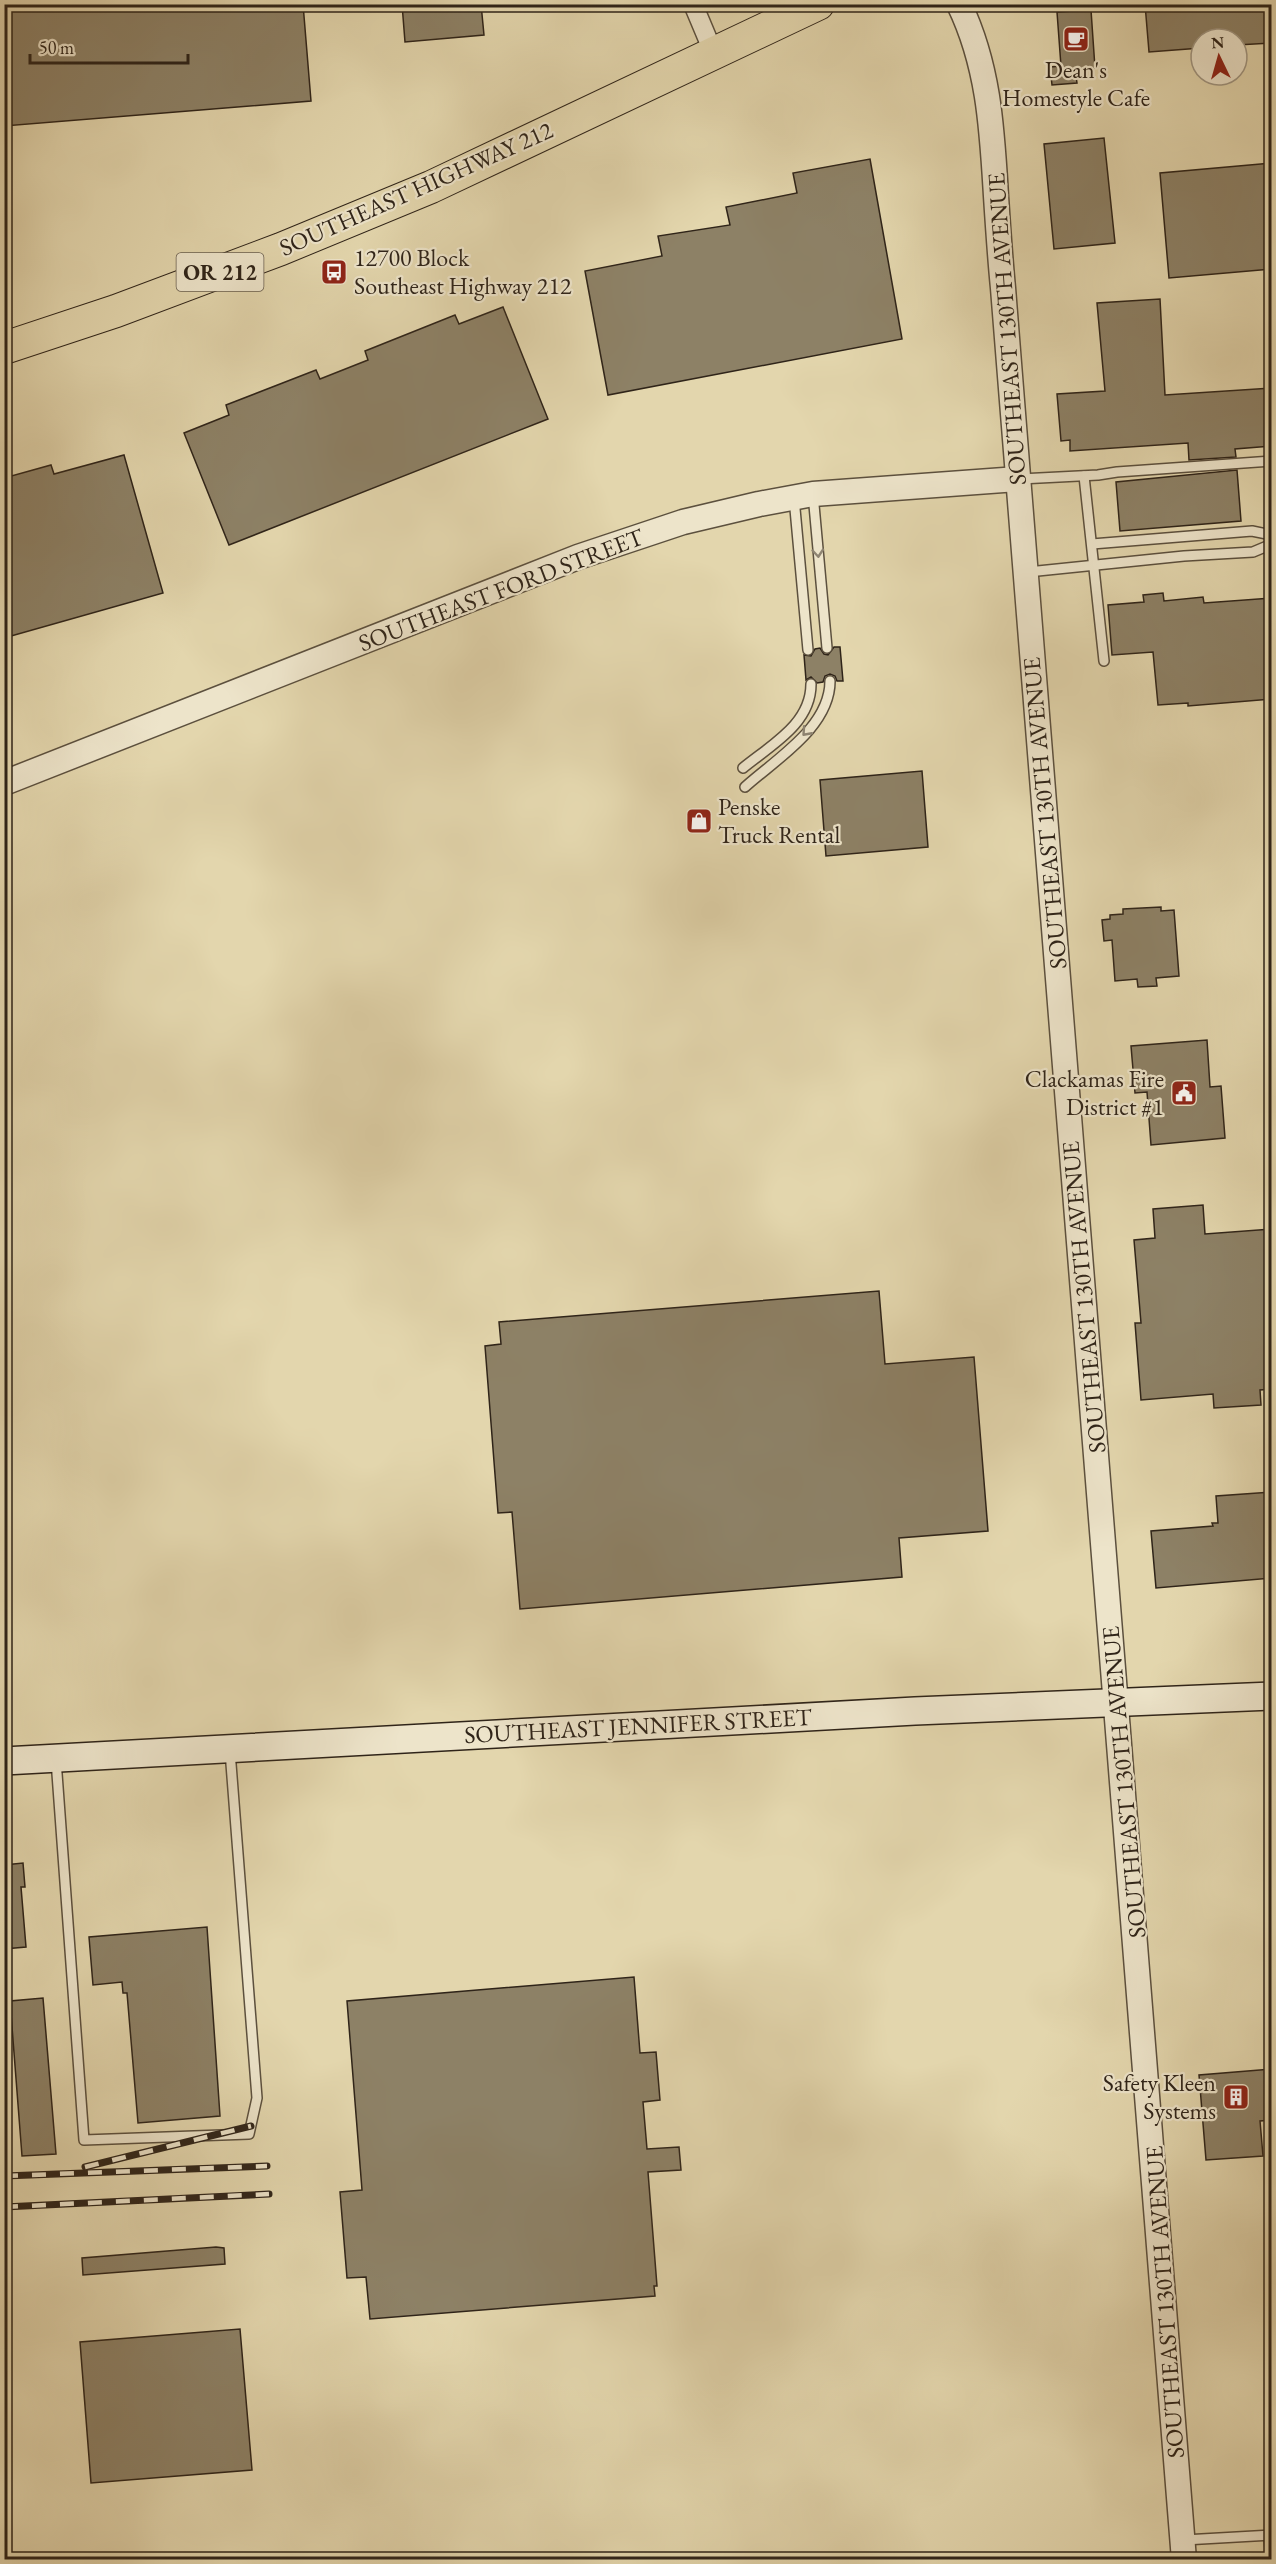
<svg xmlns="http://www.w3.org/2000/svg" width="1276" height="2564" viewBox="0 0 1276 2564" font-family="'EB Garamond',serif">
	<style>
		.building { fill: #8d8166; stroke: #2f2419; stroke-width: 1.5 }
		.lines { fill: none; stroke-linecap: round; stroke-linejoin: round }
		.service-casing { stroke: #5c503e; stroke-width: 12 }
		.minor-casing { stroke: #5c503e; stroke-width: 21 }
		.tertiary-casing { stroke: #5c503e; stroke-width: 27 }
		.secondary-casing { stroke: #2f2419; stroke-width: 30 }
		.trunk-casing { stroke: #2f2419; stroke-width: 34 }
		.service { stroke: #ede4ca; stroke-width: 9 }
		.minor { stroke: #ede4ca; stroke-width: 18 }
		.tertiary { stroke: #ede4ca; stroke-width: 24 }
		.secondary { stroke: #ede4ca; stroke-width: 27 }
		.trunk { stroke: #e3d6ad; stroke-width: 32 }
		.rail-casing { stroke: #2f2419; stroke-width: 7 }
		.rail { stroke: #ede4ca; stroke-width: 4.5; stroke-dasharray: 14; stroke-linecap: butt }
		.oneway { stroke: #8e8472 }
		.labels { text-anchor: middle; stroke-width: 4.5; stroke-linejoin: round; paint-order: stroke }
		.shield { fill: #ede4ca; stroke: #685e4e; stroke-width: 1.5 }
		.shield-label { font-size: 22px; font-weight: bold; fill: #2f2419 }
		.poi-label { font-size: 24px; fill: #2f2419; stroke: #ede4ca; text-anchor: start }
		.street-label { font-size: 24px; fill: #2f2419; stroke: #ede4ca }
	</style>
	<rect width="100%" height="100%" fill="#e3d6ad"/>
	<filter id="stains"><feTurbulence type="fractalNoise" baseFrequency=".00333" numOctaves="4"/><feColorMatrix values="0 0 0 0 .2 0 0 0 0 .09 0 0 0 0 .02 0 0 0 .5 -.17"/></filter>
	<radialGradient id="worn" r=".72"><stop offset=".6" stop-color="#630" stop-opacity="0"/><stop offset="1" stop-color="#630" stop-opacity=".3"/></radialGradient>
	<g class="building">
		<polygon points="4,4 303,4 311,101 4,126"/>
		<polygon points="402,4 481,4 484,35 405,42"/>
		<polygon points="1145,4 1272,4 1272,43 1237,45 1237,39 1201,39 1201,48 1149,52"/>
		<polygon points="1091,10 1095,68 1075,70 1077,83 1052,85 1050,67 1061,66 1057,12"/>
		<polygon points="1104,138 1115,243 1054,249 1044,144"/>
		<polygon points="870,159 902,339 608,395 585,271 662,256 658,236 730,225 726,207 797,193 793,173"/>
		<polygon points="1272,163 1272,269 1169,278 1160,173"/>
		<polygon points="1160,299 1165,395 1272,388 1272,446 1235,449 1236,457 1189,460 1188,443 1070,451 1070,440 1061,441 1057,394 1105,391 1097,303"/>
		<polygon points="503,307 548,419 229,545 184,433 229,415 226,405 316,370 320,379 368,360 365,351 455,315 459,324"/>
		<polygon points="124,455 163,593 4,638 4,478 51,465 54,474"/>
		<polygon points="1237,470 1241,521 1120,531 1116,482"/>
		<polygon points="1163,593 1164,601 1203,597 1204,603 1272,598 1272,699 1188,706 1188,703 1158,705 1153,652 1112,655 1108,605 1144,602 1143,595"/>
		<polygon points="834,647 840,647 843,681 837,681 835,676 830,674 825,676 823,682 817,683 811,677 806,680 804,655 811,656 815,649 820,648 824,654 828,655"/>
		<polygon points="922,771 928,847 826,856 820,780"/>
		<polygon points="1161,907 1161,911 1174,910 1179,976 1156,978 1157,986 1138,987 1137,979 1115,981 1112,940 1104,941 1102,920 1110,919 1110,915 1123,914 1123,909"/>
		<polygon points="1207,1040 1210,1087 1221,1086 1225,1138 1151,1145 1147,1092 1135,1093 1131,1046"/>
		<polygon points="1203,1205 1205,1234 1272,1229 1272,1389 1260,1390 1261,1405 1214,1408 1213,1394 1141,1400 1135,1323 1141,1323 1134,1240 1155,1238 1153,1209"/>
		<polygon points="879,1291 885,1364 974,1357 988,1531 899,1538 902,1577 520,1609 512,1512 498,1513 485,1346 501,1344 499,1322"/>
		<polygon points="1272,1492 1272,1578 1156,1588 1151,1531 1213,1526 1212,1523 1218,1523 1216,1496"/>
		<polygon points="23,1863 25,1887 21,1887 26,1947 4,1949 4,1865"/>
		<polygon points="207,1927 220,2116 138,2123 127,1993 123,1993 122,1982 93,1985 89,1937"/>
		<polygon points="634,1977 640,2053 656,2052 660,2100 643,2102 647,2149 679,2147 681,2170 648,2172 657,2286 654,2286 655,2296 370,2319 366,2277 347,2278 340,2192 362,2190 347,2001"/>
		<polygon points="43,1998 56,2154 22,2156 10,2001"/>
		<polygon points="1272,2069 1272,2120 1260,2121 1263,2156 1206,2160 1199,2075"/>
		<polygon points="216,2247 224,2248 225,2264 83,2275 82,2258"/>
		<polygon points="240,2329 252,2470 91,2483 80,2342"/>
	</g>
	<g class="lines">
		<defs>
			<g id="service">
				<polyline points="1084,476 1104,661"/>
				<polyline points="1020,479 1098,475 1117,472 1272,461"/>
				<polyline points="813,494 827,648"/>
				<polyline points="794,498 808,650"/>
				<polyline points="1092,544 1252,531 1272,535"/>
				<polyline points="1028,572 1184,556 1253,552 1272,544"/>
				<path d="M 743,768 C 771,745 811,724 811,684"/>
				<path d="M 745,787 C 776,759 830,727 830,681"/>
				<polyline points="56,1760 84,2140 249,2134 257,2098 230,1751"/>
				<polyline points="1269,2535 1271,2560"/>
				<polyline points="1184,2540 1272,2535"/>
			</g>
			<polyline id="minor" points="693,4 714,54"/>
			<g id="tertiary">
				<path d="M 959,4 C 989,66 992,129 996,196 C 998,227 1000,257 1003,288 L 1184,2560"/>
				<polyline points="4,783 578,557 683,522 759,504 813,494 1018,479"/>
			</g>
			<polyline id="secondary" points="4,1761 915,1711 1272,1696"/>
			<polyline id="trunk" points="4,348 116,311 281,249 431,187 818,4"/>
		</defs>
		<use href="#service" class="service-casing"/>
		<use href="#minor" class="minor-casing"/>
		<use href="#tertiary" class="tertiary-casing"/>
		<use href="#secondary" class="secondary-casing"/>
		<use href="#trunk" class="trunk-casing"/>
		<use href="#service" class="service"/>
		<use href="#minor" class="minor"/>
		<use href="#tertiary" class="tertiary"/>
		<use href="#secondary" class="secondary"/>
		<use href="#trunk" class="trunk"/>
		<defs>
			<g id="rail">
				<polyline points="85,2167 251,2126"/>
				<polyline points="4,2176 267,2166"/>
				<polyline points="4,2207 269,2194"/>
			</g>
		</defs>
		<use href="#rail" class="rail-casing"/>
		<use href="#rail" class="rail"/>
	</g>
	<defs><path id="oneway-chevron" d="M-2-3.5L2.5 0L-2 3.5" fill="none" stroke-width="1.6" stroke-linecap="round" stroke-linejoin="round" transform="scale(1.5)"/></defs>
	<g class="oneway">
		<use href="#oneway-chevron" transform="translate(818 553) rotate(85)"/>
		<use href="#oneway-chevron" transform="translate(806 732) rotate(132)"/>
	</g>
	<defs>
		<symbol id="cafe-square" viewBox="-11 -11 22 22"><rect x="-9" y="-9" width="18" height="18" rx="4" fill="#8f2418" stroke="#ede4ca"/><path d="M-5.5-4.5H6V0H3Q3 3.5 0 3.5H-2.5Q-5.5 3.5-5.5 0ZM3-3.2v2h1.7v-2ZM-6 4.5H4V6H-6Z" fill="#fff"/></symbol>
		<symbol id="bus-square" viewBox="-11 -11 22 22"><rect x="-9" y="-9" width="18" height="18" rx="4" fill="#8f2418" stroke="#ede4ca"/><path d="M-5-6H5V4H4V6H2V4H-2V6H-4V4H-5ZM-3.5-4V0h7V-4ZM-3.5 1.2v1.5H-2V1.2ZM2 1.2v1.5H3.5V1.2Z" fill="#fff"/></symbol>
		<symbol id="shop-square" viewBox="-11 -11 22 22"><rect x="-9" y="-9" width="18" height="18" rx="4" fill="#8f2418" stroke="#ede4ca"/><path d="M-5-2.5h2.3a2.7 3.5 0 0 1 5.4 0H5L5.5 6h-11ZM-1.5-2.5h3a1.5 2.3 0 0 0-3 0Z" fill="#fff"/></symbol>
		<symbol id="civic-square" viewBox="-11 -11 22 22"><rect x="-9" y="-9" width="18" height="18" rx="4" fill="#8f2418" stroke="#ede4ca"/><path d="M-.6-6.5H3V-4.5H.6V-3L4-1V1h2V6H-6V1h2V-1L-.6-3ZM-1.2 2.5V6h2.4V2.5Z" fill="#fff"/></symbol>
		<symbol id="building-square" viewBox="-11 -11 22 22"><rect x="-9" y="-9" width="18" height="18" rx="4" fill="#8f2418" stroke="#ede4ca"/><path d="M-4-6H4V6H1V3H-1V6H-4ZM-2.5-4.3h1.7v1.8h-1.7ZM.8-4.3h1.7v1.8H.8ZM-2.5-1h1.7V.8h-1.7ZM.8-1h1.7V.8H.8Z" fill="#fff"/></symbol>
	</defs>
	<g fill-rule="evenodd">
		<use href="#cafe-square" x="1061" y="24" width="30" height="30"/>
		<use href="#bus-square" x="319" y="257" width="30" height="30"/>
		<use href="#shop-square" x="684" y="806" width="30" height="30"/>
		<use href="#civic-square" x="1169" y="1078" width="30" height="30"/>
		<use href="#building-square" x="1221" y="2082" width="30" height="30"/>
	</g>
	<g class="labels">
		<rect class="shield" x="176.5" y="253" width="87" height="38" rx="4.5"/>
		<g class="shield-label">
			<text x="220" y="280">OR 212</text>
		</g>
		<g class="poi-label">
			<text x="1076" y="78" text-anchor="middle">Dean's<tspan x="1076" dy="28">Homestyle Cafe</tspan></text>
			<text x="354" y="266">12700 Block<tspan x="354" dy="28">Southeast Highway 212</tspan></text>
			<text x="718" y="815">Penske<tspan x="718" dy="28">Truck Rental</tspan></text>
			<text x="1164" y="1087" text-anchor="end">Clackamas Fire<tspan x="1164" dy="28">District #1</tspan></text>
			<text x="1216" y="2091" text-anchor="end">Safety Kleen<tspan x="1216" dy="28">Systems</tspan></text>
		</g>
		<g class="street-label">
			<text transform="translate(416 189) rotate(-24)" y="8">SOUTHEAST HIGHWAY 212</text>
			<text transform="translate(1007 329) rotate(-94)" y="8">SOUTHEAST 130TH AVENUE</text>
			<text transform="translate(501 590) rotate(-21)" y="8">SOUTHEAST FORD STREET</text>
			<text transform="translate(1045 813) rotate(-95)" y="8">SOUTHEAST 130TH AVENUE</text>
			<text transform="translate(1084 1297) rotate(-95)" y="8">SOUTHEAST 130TH AVENUE</text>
			<text transform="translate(638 1726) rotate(-3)" y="8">SOUTHEAST JENNIFER STREET</text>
			<text transform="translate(1124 1782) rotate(-95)" y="8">SOUTHEAST 130TH AVENUE</text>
			<text transform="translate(1165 2302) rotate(-94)" y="8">SOUTHEAST 130TH AVENUE</text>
		</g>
	</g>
	<rect width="1276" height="2564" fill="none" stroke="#e3d6ad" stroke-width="24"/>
	<rect x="6" y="6" width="1264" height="2552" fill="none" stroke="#2f2419" stroke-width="3"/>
	<rect x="12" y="12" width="1252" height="2540" fill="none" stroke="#2f2419" stroke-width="1.5"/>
	<g transform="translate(1219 57) rotate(355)"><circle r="28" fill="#ede4ca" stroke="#a19783" stroke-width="1.5"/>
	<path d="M0-4.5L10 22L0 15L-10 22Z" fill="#8f2418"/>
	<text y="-9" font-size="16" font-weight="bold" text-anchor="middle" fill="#2f2419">N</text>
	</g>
	<path d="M30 54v9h158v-9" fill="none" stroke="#2f2419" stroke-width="3"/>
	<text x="39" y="54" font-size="18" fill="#2f2419" stroke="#ede4ca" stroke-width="4.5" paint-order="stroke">50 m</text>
	<rect width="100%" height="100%" filter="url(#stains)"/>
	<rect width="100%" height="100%" fill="url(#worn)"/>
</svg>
